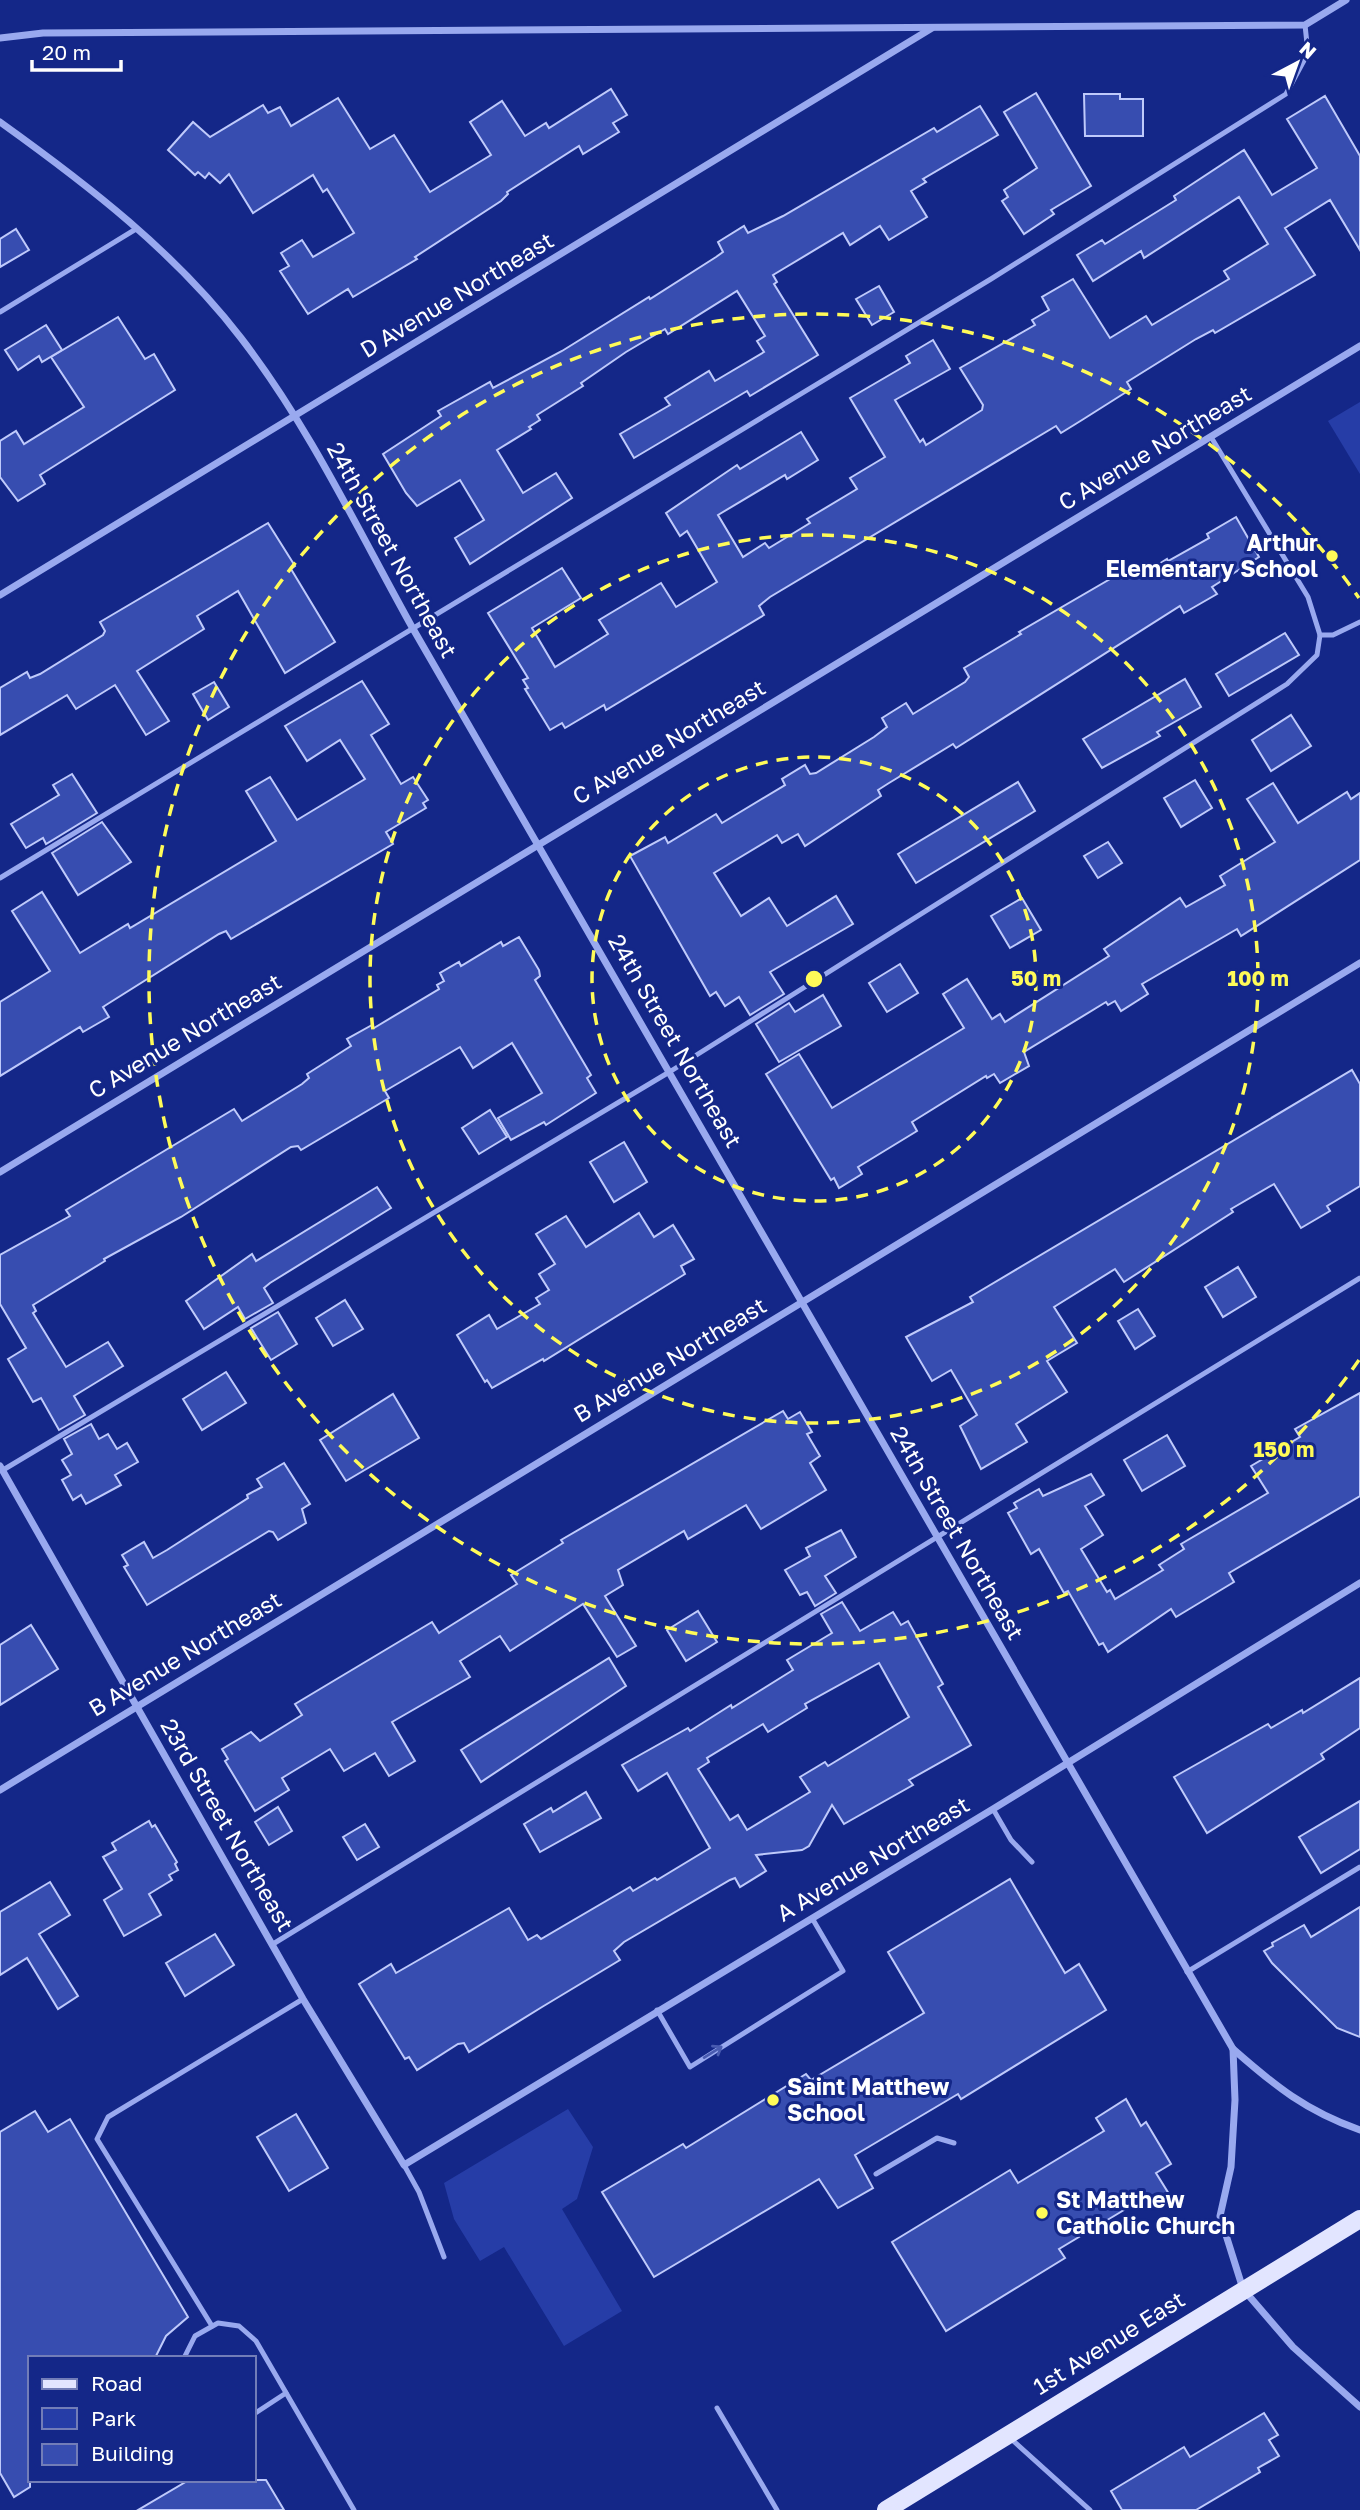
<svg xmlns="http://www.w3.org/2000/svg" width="1360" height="2510" viewBox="0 0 1360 2510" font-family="'Golos Text',sans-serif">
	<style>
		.green { fill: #263da7 }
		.building { fill: #374db0; stroke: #bfcafb; stroke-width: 2; fill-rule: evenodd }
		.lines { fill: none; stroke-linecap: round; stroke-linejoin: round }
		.service { stroke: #99a9ef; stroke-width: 5 }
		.minor { stroke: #99a9ef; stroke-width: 7 }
		.primary { stroke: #e2e5ff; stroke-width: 18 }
		.oneway { stroke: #495bb1 }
		.ring { fill: none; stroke: #fffb58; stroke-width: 3.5; stroke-dasharray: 12 9 }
		.poi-dot { fill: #fffb58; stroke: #142788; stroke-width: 2.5 }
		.labels { text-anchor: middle; stroke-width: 6; stroke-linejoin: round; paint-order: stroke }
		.street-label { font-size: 23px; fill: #fff; stroke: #142788 }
		.poi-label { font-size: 23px; font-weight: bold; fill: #fff; stroke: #142788; text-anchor: start }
		.centre { fill: #fffb58; stroke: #142788; stroke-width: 3.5 }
		.ring-label { font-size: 21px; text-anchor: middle; font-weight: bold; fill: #fffb58; stroke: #142788; stroke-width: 6; stroke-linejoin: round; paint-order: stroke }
	</style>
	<rect width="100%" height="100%" fill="#142788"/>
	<g class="green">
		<polygon points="1360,402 1360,474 1328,421"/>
		<polygon points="568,2109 593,2147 577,2199 562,2209 622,2311 564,2346 504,2247 480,2261 454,2219 444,2183"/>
	</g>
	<g class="building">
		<polygon points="611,89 627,115 613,123 619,132 583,154 579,146 507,192 508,194 501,201 415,257 417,259 353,297 348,289 308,314 280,271 289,266 281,253 302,240 313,257 354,233 327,189 323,192 313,175 253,213 229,174 220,183 209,173 205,178 198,172 195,175 168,150 193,122 210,137 263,105 268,113 280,107 291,126 338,98 370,149 394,135 430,192 491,155 470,122 502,101 525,136 546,123 549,128"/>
		<polygon points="1036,93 1091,186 1051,210 1054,214 1024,234 1002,201 1008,197 1004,190 1037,168 1004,112"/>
		<polygon points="1084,94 1120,94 1120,99 1143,99 1143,136 1085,136"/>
		<polygon points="1325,96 1360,156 1360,250 1330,200 1285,228 1315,275 1215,333 1213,330 1196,339 1127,382 1131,389 1082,420 1061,433 1056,426 770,597 759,606 764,615 606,710 604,705 565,728 562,723 550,730 525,689 528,688 523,680 528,678 488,613 562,568 581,598 532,628 555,667 608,634 599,620 661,583 676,607 717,582 687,531 680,536 666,513 737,465 740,469 801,432 818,460 787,479 785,475 718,515 743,557 765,543 769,548 810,523 807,519 857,489 850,478 885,457 850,398 910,363 906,356 933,340 950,369 895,400 920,442 923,439 926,445 982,410 983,405 960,368 1035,325 1032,320 1049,310 1042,297 1073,279 1110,338 1146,316 1152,325 1229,279 1224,271 1268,244 1239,197 1144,258 1141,251 1093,281 1077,255 1102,240 1105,244 1176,200 1174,196 1244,150 1272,195 1317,168 1287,119"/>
		<polygon points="980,106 998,135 923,179 926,182 911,191 927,217 889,240 880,226 850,245 843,233 773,275 777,282 774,284 818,355 750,396 747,391 634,458 620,434 670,405 665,398 709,371 715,381 764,352 757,341 765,336 737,291 668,334 665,329 626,352 581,383 583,386 537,415 540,420 529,427 531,429 497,450 523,493 556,473 572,498 470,564 455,538 484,520 460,480 417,506 406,493 383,454 441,416 438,411 490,382 493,388 562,351 649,297 650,299 716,257 723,252 718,242 744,226 748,233 783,216 934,128 937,132"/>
		<polygon points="16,229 29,250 0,267 0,239"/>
		<polygon points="879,286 894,312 872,325 856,299"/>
		<polygon points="118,317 145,359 154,354 175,390 40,475 45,484 18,501 0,477 0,441 16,431 24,444 84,407 51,357"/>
		<polygon points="46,325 62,350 42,362 39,356 18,370 5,350"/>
		<polygon points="1236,517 1259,557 1212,587 1217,594 1184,613 1180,606 956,748 953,744 889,783 878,790 881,796 805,846 798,834 782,843 777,835 714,873 741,916 769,898 787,926 836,896 853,924 770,972 784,994 750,1015 739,997 725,1006 716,992 710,996 630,856 665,837 668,843 716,814 722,823 785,785 782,779 805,765 810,774 816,773 874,737 887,727 882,718 906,703 913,714 965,682 969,677 964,668 1021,634 1019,632 1136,564 1143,574 1167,559 1168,561 1209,538 1207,534"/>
		<polygon points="268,523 295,566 291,569 335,642 285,673 238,591 197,616 204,629 137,671 169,721 146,735 115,685 76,709 67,695 0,735 0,688 27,672 30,678 40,674 103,635 105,631 100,622"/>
		<polygon points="1285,633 1299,655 1229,696 1216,674"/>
		<polygon points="1185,679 1201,707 1157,732 1160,736 1102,768 1083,739"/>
		<polygon points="362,681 389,724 371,735 401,784 413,777 428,800 423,803 426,808 386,832 393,844 231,939 226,931 219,934 106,1005 103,1007 109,1017 83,1032 80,1027 0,1076 0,1002 50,971 12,911 42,892 80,953 128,924 130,928 276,841 246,791 270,777 297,820 365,779 340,740 307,761 285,726"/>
		<polygon points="214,682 229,707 208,720 193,694"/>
		<polygon points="1291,715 1311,746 1271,771 1252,740"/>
		<polygon points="72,774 97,813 46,844 43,838 26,848 11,824 59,795 53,785"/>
		<polygon points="1195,780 1212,808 1181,827 1164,798"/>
		<polygon points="1018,782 1035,811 916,883 898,854"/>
		<polygon points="1273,783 1298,823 1347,792 1351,799 1360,793 1360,860 1241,936 1237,929 1142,984 1148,994 1121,1011 1115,1001 1108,1005 1106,1002 1024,1052 1029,1066 1000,1083 994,1074 987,1078 986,1076 912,1122 917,1131 858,1167 862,1174 839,1188 834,1178 831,1180 766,1074 799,1054 832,1108 964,1028 943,994 967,979 992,1019 1000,1014 1005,1022 1109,956 1104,949 1180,898 1186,907 1225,885 1220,876 1275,842 1247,799"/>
		<polygon points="102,822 131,862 78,895 52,853"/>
		<polygon points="1108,842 1122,863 1098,878 1084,856"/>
		<polygon points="1022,898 1041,930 1010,948 991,916"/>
		<polygon points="519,937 539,970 540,976 535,980 591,1075 587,1078 596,1093 546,1125 544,1122 511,1140 498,1118 542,1093 512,1043 473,1068 460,1047 385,1091 389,1098 301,1150 298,1146 291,1147 181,1217 104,1259 105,1261 33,1305 36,1311 33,1313 66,1367 108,1342 123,1366 74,1396 85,1415 59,1430 41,1398 33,1402 8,1359 26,1348 0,1304 0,1255 70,1216 66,1210 234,1109 242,1121 302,1084 309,1078 307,1074 351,1046 347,1039 372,1025 374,1028 439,989 437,985 444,981 440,973 459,962 461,966 501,942 503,946"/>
		<polygon points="900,964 918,993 887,1012 869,983"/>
		<polygon points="823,995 841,1026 779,1062 756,1024 789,1003 795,1012"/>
		<polygon points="1352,1070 1360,1084 1360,1186 1327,1206 1330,1211 1301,1228 1274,1184 1231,1209 1233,1212 1124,1282 1115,1269 1054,1307 1077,1343 1047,1361 1067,1392 1016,1424 1027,1442 981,1469 960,1426 977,1415 951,1370 932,1381 906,1337 973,1302 970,1297"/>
		<polygon points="490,1110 507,1137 479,1154 462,1128"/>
		<polygon points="624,1142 647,1182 614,1202 590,1162"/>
		<polygon points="377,1187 391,1208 270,1283 264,1288 273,1303 245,1319 238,1307 204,1329 186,1301 252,1254 256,1261"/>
		<polygon points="639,1213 654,1237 673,1225 694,1259 681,1266 685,1274 544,1361 543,1359 492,1388 487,1380 485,1382 457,1335 489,1315 497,1329 540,1304 536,1298 549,1290 539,1274 555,1264 536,1234 566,1216 586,1247"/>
		<polygon points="1238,1267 1256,1297 1223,1317 1205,1287"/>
		<polygon points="345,1300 363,1329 333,1346 316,1318"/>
		<polygon points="1138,1309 1155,1336 1135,1349 1118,1321"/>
		<polygon points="278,1312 297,1344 271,1360 251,1328"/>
		<polygon points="226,1372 246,1403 202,1430 183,1399"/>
		<polygon points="1360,1393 1360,1496 1229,1573 1234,1582 1176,1617 1171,1609 1108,1652 1103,1643 1099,1645 1068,1591 1064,1593 1039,1549 1031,1554 1008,1513 1017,1508 1014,1503 1039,1489 1043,1496 1091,1474 1104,1495 1085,1506 1103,1535 1081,1549 1107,1592 1110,1590 1115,1599 1163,1570 1159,1565 1184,1549 1181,1544 1268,1493 1251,1466 1300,1437 1295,1429"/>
		<polygon points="393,1394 419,1438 346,1481 320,1440"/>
		<polygon points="783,1411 788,1419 800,1412 812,1432 807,1434 820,1456 810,1463 826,1490 761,1529 746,1505 688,1539 684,1531 618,1570 623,1585 605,1596 636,1646 617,1657 583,1604 510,1651 500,1636 460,1661 470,1677 392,1722 415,1761 389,1776 375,1753 344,1771 330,1749 282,1778 289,1790 255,1811 225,1761 228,1759 222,1749 251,1732 260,1741 302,1715 295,1704 432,1622 439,1633 442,1631 517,1584 511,1575 563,1543 561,1540"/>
		<polygon points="91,1424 99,1439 108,1434 117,1449 127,1443 138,1462 115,1475 121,1485 86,1504 81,1495 73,1500 62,1480 71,1475 62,1460 72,1454 64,1439"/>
		<polygon points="1167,1435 1185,1466 1142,1491 1124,1460"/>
		<polygon points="284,1463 310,1504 302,1509 306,1523 278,1540 273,1532 269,1531 147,1605 124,1567 128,1565 122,1555 144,1542 153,1558 167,1550 248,1498 247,1495 262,1487 257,1479"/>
		<polygon points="841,1530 856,1557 825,1576 836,1593 815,1606 807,1592 800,1595 785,1570 810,1556 806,1548"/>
		<path d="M 842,1602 L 860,1631 L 893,1612 L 901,1625 L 908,1621 L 943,1684 L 938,1687 L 971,1745 L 909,1780 L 913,1785 L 844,1824 L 832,1805 L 809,1846 L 802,1850 L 756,1855 L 766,1871 L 740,1887 L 735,1878 L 730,1880 L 624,1942 L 614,1951 L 620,1960 L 542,2007 L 469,2052 L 464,2043 L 458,2044 L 417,2070 L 409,2057 L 405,2059 L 359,1984 L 391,1964 L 396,1973 L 509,1908 L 528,1940 L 537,1935 L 541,1939 L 630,1887 L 633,1891 L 655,1878 L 657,1880 L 710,1848 L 667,1773 L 638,1791 L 622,1765 L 688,1728 L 690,1731 L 731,1705 L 732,1708 L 793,1670 L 787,1660 L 832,1633 L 821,1614 ZM 879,1663 L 909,1717 L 828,1766 L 825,1762 L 800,1777 L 810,1792 L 747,1830 L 738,1815 L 730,1820 L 698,1769 L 709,1762 L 707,1758 L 763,1724 L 768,1732 L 807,1708 L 805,1704 Z"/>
		<polygon points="698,1611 717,1642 686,1661 667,1630"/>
		<polygon points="31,1625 58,1669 0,1705 0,1645"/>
		<polygon points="609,1658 626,1686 481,1782 461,1750"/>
		<polygon points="1360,1678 1360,1728 1321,1754 1324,1759 1207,1833 1174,1777 1268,1724 1271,1728 1302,1710 1303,1713"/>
		<polygon points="586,1792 601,1818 540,1852 524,1824 551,1808 553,1812"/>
		<polygon points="1360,1801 1360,1849 1321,1873 1299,1837"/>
		<polygon points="278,1807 292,1831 269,1845 255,1822"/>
		<polygon points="149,1821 152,1827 155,1825 177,1862 175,1864 178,1870 169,1875 172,1880 149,1894 161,1915 124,1936 104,1900 122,1889 103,1857 116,1850 112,1843"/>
		<polygon points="365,1824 379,1847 357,1860 343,1837"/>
		<polygon points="1010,1879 1065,1973 1079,1964 1106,2010 961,2099 958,2094 855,2155 873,2188 838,2208 819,2179 654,2277 602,2192 683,2144 686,2148 806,2074 811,2080 924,2013 888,1952"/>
		<polygon points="50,1882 70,1915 39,1934 78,1996 58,2009 27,1958 0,1975 0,1912"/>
		<polygon points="1360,1907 1360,2037 1337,2028 1272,1963 1264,1951 1273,1946 1272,1943 1304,1925 1311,1937"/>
		<polygon points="215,1934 234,1965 185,1996 166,1963"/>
		<polygon points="1126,2099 1141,2126 1146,2122 1171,2164 1156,2173 1169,2194 1149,2206 1144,2198 1059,2249 1065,2258 946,2331 892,2242 1010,2170 1018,2183 1104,2131 1096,2118"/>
		<polygon points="35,2111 48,2132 70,2119 188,2317 166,2336 155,2358 30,2358 30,2487 14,2497 0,2473 0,2132"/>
		<polygon points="296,2114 328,2168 289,2191 257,2137"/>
		<polygon points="1264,2413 1278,2435 1269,2440 1279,2456 1258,2468 1260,2472 1196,2510 1122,2510 1111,2491 1184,2447 1190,2457"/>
		<polygon points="189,2480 266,2480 284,2510 138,2510"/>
	</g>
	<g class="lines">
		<g class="service">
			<polyline points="0,312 136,229"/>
			<polyline points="1211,437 1308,597 1320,635 1333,635 1360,622"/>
			<polyline points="0,878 991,279 1286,94 1308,53 1305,25"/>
			<polyline points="3,1470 671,1071 1287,684 1317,655 1320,635"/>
			<polyline points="993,1809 1011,1840 1032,1862"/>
			<polyline points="273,1944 1360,1278"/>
			<polyline points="1187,1972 1360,1867"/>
			<polyline points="657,2010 690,2067 843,1971 812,1918"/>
			<polyline points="404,2165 419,2192 444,2257"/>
			<polyline points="876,2174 937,2138 954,2143"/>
			<polyline points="212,2326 97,2139 108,2117 303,1999"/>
			<polyline points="184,2358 195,2336 218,2323 239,2326 256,2341 354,2510"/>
			<polyline points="717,2408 777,2510"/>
			<polyline points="254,2414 286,2393"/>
			<polyline points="1009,2437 1090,2510"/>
		</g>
		<g class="minor">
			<polyline points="0,38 43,33 1305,25 1346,0"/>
			<path d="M 0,122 C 88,185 175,252 241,338 C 309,426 358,530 412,627 L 1233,2049 L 1235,2100 L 1231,2167 L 1220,2216 L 1243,2289 L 1293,2347 L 1360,2407"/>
			<polyline points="0,595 932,28"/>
			<polyline points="0,1172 1360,346"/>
			<polyline points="0,1466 303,1999 404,2165 993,1809 1360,1583"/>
			<polyline points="0,1790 1360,963"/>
			<path d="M 1233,2049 C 1275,2086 1306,2111 1360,2130"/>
		</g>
		<polyline class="primary" points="886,2510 1360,2219"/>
	</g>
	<defs><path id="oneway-shaft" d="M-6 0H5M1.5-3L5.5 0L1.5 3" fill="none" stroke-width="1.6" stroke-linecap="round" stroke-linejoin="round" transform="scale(1.75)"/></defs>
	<use class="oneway" href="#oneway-shaft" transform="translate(713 2052) rotate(-32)"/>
	<g class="ring">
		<circle cx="814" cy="979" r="222"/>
		<circle cx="814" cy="979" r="444"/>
		<path d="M1359 1360A665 665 0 1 1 1359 598"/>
	</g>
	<g class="poi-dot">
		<circle cx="1332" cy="556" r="7"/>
		<circle cx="773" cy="2100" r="7"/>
		<circle cx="1042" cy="2213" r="7"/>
	</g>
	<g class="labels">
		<g class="street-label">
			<text transform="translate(457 295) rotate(-31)" y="8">D Avenue Northeast</text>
			<text transform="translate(1155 448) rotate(-31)" y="8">C Avenue Northeast</text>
			<text transform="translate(392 550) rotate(61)" y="8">24th Street Northeast</text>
			<text transform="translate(669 742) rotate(-31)" y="8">C Avenue Northeast</text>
			<text transform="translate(185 1036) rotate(-31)" y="8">C Avenue Northeast</text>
			<text transform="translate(675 1041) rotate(60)" y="8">24th Street Northeast</text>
			<text transform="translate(670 1360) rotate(-31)" y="8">B Avenue Northeast</text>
			<text transform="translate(957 1533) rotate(60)" y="8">24th Street Northeast</text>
			<text transform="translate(185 1654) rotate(-31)" y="8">B Avenue Northeast</text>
			<text transform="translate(227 1825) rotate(60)" y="8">23rd Street Northeast</text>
			<text transform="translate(873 1859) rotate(-31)" y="8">A Avenue Northeast</text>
			<text transform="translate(1109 2343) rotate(-32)" y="8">1st Avenue East</text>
		</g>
		<g class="poi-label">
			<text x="1318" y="551" text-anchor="end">Arthur<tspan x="1318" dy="26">Elementary School</tspan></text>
			<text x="787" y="2095">Saint Matthew<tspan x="787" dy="26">School</tspan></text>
			<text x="1056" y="2208">St Matthew<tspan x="1056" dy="26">Catholic Church</tspan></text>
		</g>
	</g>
	<circle cx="814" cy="979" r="10" class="centre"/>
	<g class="ring-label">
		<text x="1036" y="986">50 m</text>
		<text x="1258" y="986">100 m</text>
		<text x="1284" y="1457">150 m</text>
	</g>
	<rect x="28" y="2356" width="228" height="126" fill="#142788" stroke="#727db8" stroke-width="2"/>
	<rect x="42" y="2379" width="35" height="10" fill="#e2e5ff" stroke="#727db8" stroke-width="2"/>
	<text x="91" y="2391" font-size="21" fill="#ffffff">Road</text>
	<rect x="42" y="2408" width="35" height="21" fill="#263da7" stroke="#727db8" stroke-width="2"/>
	<text x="91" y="2426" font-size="21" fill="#ffffff">Park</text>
	<rect x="42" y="2444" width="35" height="21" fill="#374db0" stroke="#727db8" stroke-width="2"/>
	<text x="91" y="2461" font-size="21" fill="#ffffff">Building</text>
	<g transform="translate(1297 63) rotate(41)" stroke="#142788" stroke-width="5" paint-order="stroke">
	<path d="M0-5L12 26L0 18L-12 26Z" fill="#ffffff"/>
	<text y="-10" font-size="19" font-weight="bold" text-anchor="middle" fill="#ffffff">N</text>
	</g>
	<path d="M32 60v10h89v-10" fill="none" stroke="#ffffff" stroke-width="3.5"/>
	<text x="42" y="60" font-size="21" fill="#ffffff" stroke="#142788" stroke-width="5" paint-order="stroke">20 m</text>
</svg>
